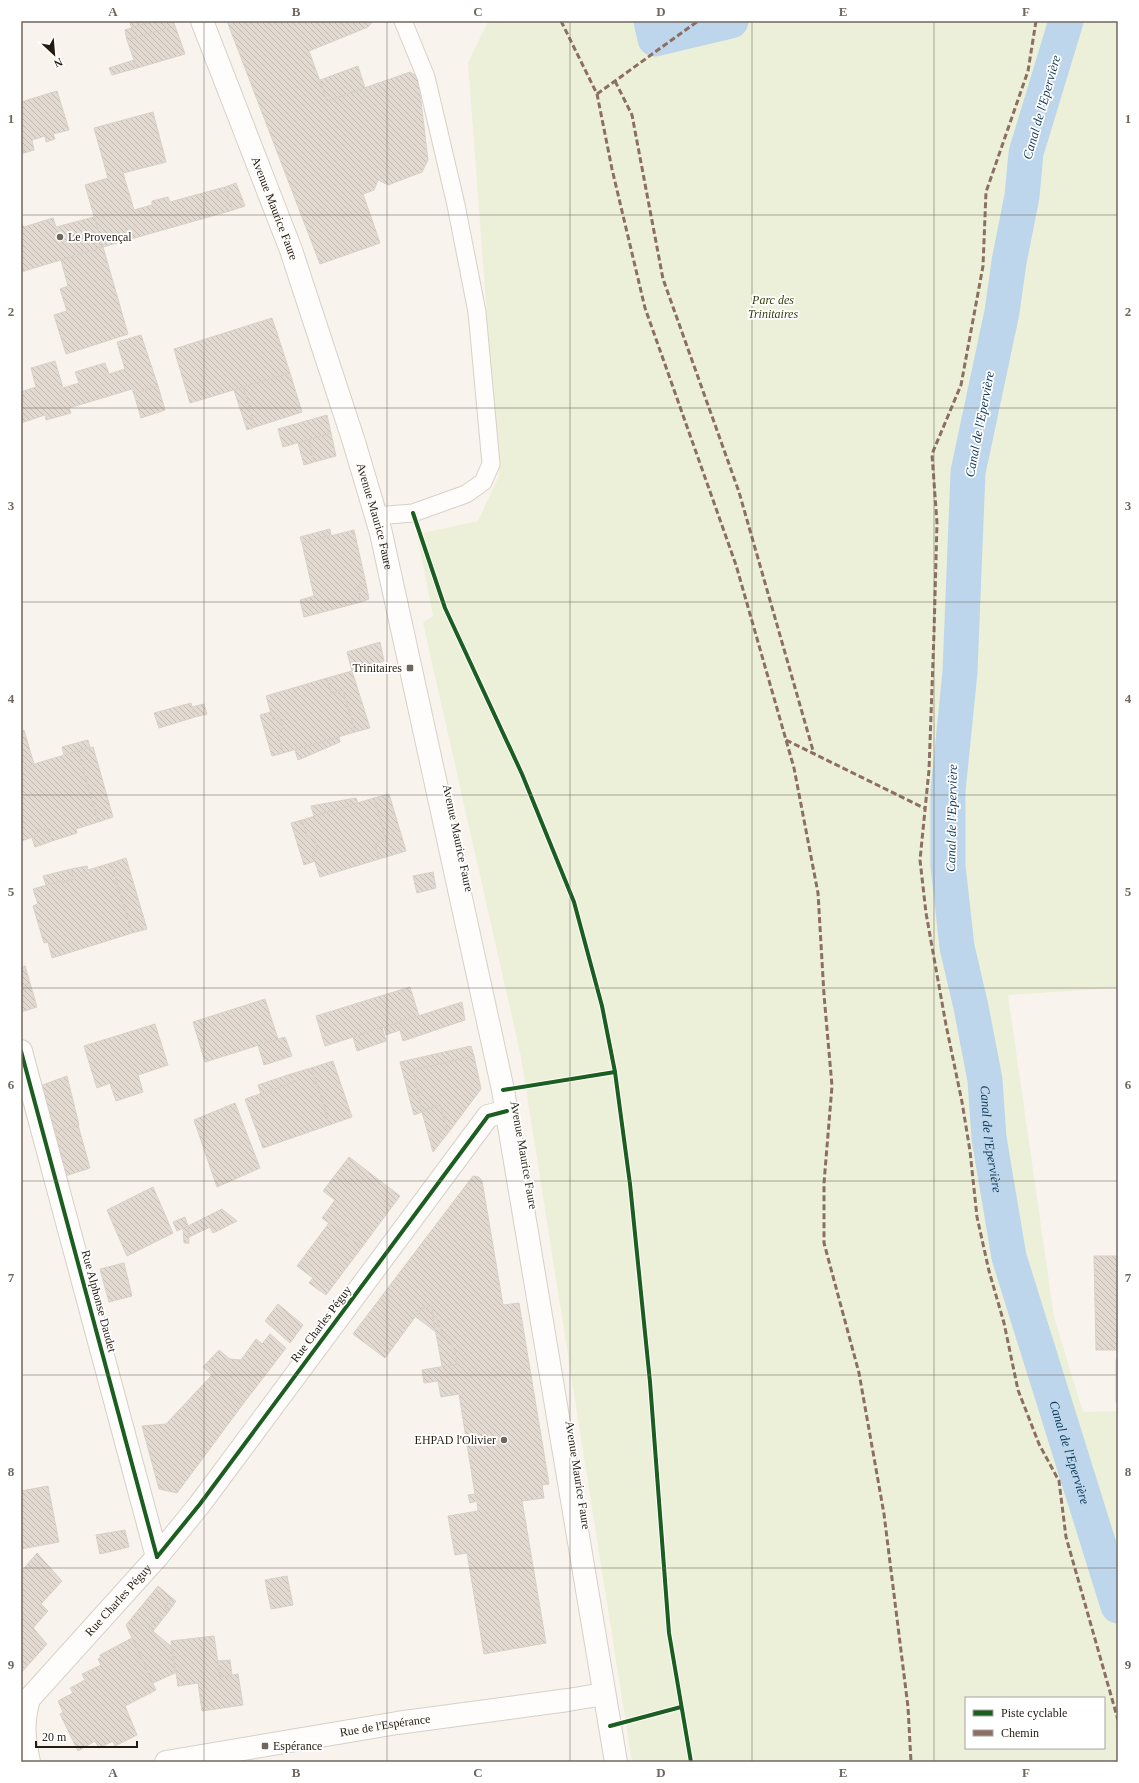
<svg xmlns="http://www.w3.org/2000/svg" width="1139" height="1783" viewBox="0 0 1139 1783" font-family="Georgia,serif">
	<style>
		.green { fill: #ecf0d8; fill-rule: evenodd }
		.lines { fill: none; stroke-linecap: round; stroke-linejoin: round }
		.canal { stroke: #bed6eb; stroke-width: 35 }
		.building { fill: url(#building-back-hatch); stroke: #d7d1c9 }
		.lane-casing { stroke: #d7d0c7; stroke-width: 19 }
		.street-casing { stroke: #d7d0c7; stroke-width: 24 }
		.secondary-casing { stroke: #d7d0c7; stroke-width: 24 }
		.path { stroke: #d6d4d2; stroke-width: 2.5; stroke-dasharray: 2 3; stroke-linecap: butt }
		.lane { stroke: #fefdfc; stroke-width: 17 }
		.street { stroke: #fefdfc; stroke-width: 22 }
		.secondary { stroke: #fefdfc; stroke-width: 22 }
		.quiet { stroke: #8d6e63; stroke-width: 3; stroke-dasharray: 6 3; stroke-linecap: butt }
		.cycleway-casing { stroke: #fff; stroke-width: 6 }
		.cycleway { stroke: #1b5e20; stroke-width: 4 }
		.grid { fill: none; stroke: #6f675e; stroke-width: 1; stroke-opacity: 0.55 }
		.poi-dot { fill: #6f675e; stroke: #fff; stroke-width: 1.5 }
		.labels { text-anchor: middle; stroke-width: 3.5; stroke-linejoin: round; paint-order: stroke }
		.street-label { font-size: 12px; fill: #251c11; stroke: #fff }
		.poi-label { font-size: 12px; fill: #251c11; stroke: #fff; text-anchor: start }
		.park-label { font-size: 12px; font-style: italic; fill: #333e0c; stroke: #fff }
		.water-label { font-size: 13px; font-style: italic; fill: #0e3858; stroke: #fff }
		.neatline { fill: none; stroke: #6f675e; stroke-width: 1.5 }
		.grid-label { font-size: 13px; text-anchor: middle; font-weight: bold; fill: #6f675e }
	</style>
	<defs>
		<pattern id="building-back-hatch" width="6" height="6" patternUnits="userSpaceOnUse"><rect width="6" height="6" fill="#e2dad0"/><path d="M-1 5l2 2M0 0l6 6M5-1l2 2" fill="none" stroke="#c2bab2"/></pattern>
	</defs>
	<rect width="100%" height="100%" fill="#f9f3ed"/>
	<path class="green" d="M 488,21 L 1118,21 L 1118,988 L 1008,995 L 1054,1317 L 1083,1412 L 1118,1411 L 1118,1762 L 632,1762 L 521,1057 L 423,623 L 433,616 L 417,534 L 478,521 L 499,476 L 468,63 ZM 966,1698 L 1104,1698 L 1104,1748 L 966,1748 Z"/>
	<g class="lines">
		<g class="canal">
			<polyline points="651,21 655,39 731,21"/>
			<path id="s1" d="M 1066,21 L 1026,153 L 1022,196 L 1009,262 L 1002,312 L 968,472 L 960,672 L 948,791 L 948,866 L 957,947 L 971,1007 L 985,1080 L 989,1138 L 1009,1257 L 1118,1606"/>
		</g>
	</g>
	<g class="building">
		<polygon points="129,21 153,21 132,28"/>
		<polygon points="153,21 173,21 175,26 127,40 125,30"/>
		<polygon points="227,21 373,21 368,27 309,51 327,101 410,72 418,77 428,160 422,172 388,185 378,180 374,190 363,194 380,243 320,264"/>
		<polygon points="175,26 185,54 137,68 127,40"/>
		<polygon points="134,60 137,68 112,75 109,68"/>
		<polygon points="358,66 365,88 327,101 320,80"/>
		<polygon points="57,91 69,130 53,134 55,139 46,142 45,136 32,140 34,150 24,153 21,141 21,102"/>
		<polygon points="153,112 166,162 123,173 134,210 152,205 152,201 168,197 170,202 225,187 233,210 103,247 85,185 108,178 94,128"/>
		<polygon points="21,141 24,153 21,154"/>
		<polygon points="236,183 245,206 233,210 225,187"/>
		<polygon points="94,217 103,247 21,272 21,223 24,227 53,218 56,227"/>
		<polygon points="103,247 128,334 66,354 54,315 67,311 60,289 68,286 61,260"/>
		<polygon points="272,318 290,373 190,403 174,349"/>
		<polygon points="141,335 158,386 134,394 132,389 69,408 71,413 46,420 45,415 21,423 21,401 23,400 21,392 36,387 31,368 55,361 63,388 79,383 75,372 105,363 109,374 125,369 117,342"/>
		<polygon points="290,373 302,412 255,427 243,387"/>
		<polygon points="158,386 165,410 141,418 134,394"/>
		<polygon points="243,387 255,427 247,430 234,390"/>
		<polygon points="327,415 331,433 283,447 278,429"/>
		<polygon points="331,433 336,456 314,462 308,440"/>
		<polygon points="308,440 314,462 304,465 298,443"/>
		<polygon points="330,529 331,535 302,543 300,537"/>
		<polygon points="354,530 366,584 357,586 361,602 304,617 300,600 314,596 302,543"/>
		<polygon points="366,584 369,599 361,602 357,586"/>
		<polygon points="380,642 384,661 352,671 347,652"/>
		<polygon points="352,671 370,728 355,732 343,690 331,693 327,678"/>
		<polygon points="327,678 331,693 343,690 355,732 283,753 278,735 283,728 280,718 273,720 266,696"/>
		<polygon points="191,703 195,717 159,728 154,713"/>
		<polygon points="204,704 207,714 195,717 192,707"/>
		<polygon points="271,712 273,720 280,718 283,728 278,735 283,753 272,756 260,715"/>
		<polygon points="24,730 34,764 21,768 21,731"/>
		<polygon points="339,737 340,742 298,760 295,750"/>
		<polygon points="88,740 90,747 64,755 62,747"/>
		<polygon points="93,747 113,817 98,822 78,751"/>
		<polygon points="78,751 98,822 76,829 77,833 52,841 48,828 38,830 36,836 21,841 21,768"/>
		<polygon points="389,794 406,851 379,859 375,844 386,840 374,798"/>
		<polygon points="356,798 358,803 314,816 311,806"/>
		<polygon points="374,798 386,840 375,844 379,859 320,877 312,853 318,851 315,841 307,836 302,820"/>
		<polygon points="302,820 307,836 315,841 318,851 312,853 315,861 304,865 291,823"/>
		<polygon points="48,828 52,841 35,847 32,838 36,836 38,830"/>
		<polygon points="126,858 147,929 132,933 111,863"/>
		<polygon points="111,863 132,933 52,958 48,942 44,943 33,906 38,904 33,889 61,881 61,883 74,879 71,869 87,866 88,870"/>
		<polygon points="71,869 74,879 46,885 43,876"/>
		<polygon points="433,872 436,888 417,893 413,876"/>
		<polygon points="25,966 30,983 21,986 21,967"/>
		<polygon points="30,983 37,1007 21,1012 21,986"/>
		<polygon points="410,987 419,1016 325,1046 316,1016"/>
		<polygon points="265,999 278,1039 205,1062 193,1022"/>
		<polygon points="462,1002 465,1020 403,1041 400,1030 386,1035 384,1027"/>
		<polygon points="155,1024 168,1065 138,1075 143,1092 116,1101 110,1083 97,1088 84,1046"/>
		<polygon points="382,1027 386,1041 357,1051 353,1037"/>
		<polygon points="285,1037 292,1056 264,1065 258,1045"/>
		<polygon points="471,1046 474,1056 413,1070 422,1112 414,1115 400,1062"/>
		<polygon points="474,1056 481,1089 448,1133 440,1104 422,1112 413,1070"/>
		<polygon points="333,1061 352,1117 329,1125 325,1111 326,1111 311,1068"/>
		<polygon points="311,1068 326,1111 325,1111 329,1125 263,1148 245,1099 294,1082 291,1074"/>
		<polygon points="291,1074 294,1082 261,1094 258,1085"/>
		<polygon points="67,1076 79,1125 54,1133 40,1086"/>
		<polygon points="235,1103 260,1168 217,1187 194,1120"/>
		<polygon points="440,1104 448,1133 433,1152 422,1112"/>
		<polygon points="78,1125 90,1168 65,1176 54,1133"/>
		<polygon points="349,1157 400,1196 362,1247 322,1218 335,1200 323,1191"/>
		<polygon points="473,1176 479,1177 482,1181 503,1305 519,1303 549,1484 542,1485 544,1498 522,1501 546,1643 484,1654 467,1553 455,1555 448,1516 478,1511 477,1501 470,1503 468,1495 475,1494 459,1394 441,1397 438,1381 424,1383 422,1370 457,1364 455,1351 449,1341 443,1336 436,1317 433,1317 432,1306 421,1309 385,1358 353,1334"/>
		<polygon points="153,1187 173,1233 127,1256 107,1210"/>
		<polygon points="222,1209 237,1221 213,1233 210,1227 189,1237 188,1226"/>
		<polygon points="185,1217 188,1226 177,1231 173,1222"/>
		<polygon points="329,1223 362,1247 326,1295 309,1283 313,1278 297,1266"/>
		<polygon points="188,1226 189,1243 184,1243 183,1228"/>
		<polygon points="1094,1256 1118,1256 1118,1350 1096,1350"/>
		<polygon points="124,1263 132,1296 109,1302 100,1269"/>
		<polygon points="278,1304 303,1325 290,1343 265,1321"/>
		<polygon points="432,1306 433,1317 436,1332 416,1317 421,1309"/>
		<polygon points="433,1317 436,1317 443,1336 449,1341 455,1351 457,1364 442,1366"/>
		<polygon points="270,1334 286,1348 243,1404 203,1367 219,1350 230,1359 241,1360 256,1339 262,1344"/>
		<rect x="1116" y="1360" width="2" height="42"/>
		<polygon points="212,1375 243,1404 177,1493 159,1489 142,1426 166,1424"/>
		<polygon points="48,1486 59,1542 21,1549 21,1491"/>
		<polygon points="125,1530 129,1547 100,1554 96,1535"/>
		<polygon points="37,1553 62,1581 41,1604 48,1611 33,1628 21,1614 21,1572"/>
		<polygon points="287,1576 293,1605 271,1609 265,1580"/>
		<polygon points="158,1586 172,1598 165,1608 169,1611 161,1621 157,1618 149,1628 172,1647 175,1673 153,1683 126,1625"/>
		<polygon points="172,1598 176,1601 169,1611 165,1608"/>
		<polygon points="21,1614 47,1644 21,1673"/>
		<polygon points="157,1618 161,1621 153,1631 149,1628"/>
		<polygon points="214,1636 220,1677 238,1674 243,1705 202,1711 198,1683 178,1686 171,1641"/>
		<polygon points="132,1638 156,1690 125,1706 137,1735 115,1746 113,1741 99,1748 95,1741 78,1751 60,1714 63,1712 58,1701 73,1693 70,1688 85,1680 82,1674 101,1665 98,1659 101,1657 100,1655"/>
		<polygon points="230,1660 232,1675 220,1677 218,1661"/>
	</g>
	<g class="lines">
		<defs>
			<polyline id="lane" points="376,516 413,513 466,494 483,482 491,464 477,312 456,205 426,77 403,21"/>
			<g id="street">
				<polyline points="21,1051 157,1557"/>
				<path id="s2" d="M 29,1762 C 24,1737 22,1724 29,1699 L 157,1557 L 200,1504 L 488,1116 L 507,1111"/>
			</g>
			<g id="secondary">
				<path id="s3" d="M 202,21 L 291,250 L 354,442 L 381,533 L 503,1090 L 616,1762"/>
				<path id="s4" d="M 166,1762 L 397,1723 L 568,1700 L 604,1694"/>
			</g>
		</defs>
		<use href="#lane" class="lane-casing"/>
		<use href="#street" class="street-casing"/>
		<use href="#secondary" class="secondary-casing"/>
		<g class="path">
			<polyline points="421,537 445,608 522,774 574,902 602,1006 615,1072 630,1184 650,1382 669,1633 691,1762"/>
			<polyline points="532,1085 615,1072"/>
			<polyline points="637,1719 681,1707"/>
		</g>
		<use href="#lane" class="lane"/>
		<use href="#street" class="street"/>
		<use href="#secondary" class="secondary"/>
		<g class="quiet">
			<polyline points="561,21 597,94 612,169 645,308 736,565 794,768 818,893 824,995 832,1086 824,1183 824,1243 859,1373 884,1514 908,1707 911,1762"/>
			<polyline points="1036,21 1028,71 986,192 983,266 961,385 932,454 937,523 934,633 929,770 920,860 926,913 946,1025 962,1102 970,1151 977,1217 989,1271 1004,1323 1018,1390 1039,1444 1059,1481 1066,1537 1118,1720"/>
			<polyline points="615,81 632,115 663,279 739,492 814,754"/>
			<polyline points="597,94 698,21"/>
			<polyline points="786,740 924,808"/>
		</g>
		<defs>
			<g id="cycleway">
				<polyline points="413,513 445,608 522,774 574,902 602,1006 615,1072 630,1184 650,1382 669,1633 691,1762"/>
				<polyline points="21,1051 157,1557"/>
				<polyline points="503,1090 615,1072"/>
				<polyline points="157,1557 200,1504 488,1116 507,1111"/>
				<polyline points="610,1726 681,1707"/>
			</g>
		</defs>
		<use href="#cycleway" class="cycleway-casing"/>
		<use href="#cycleway" class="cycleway"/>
	</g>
	<path class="grid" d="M 204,21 L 204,1762M 387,21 L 387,1762M 570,21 L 570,1762M 752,21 L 752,1762M 934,21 L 934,1762M 21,215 L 1118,215M 21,408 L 1118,408M 21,602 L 1118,602M 21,795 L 1118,795M 21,988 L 1118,988M 21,1181 L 1118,1181M 21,1375 L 1118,1375M 21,1568 L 1118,1568"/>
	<g class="poi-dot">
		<circle cx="60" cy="237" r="4"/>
		<rect x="406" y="664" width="8" height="8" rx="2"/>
		<circle cx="504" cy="1440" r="4"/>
		<rect x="261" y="1742" width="8" height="8" rx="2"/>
	</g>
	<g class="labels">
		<g class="street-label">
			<text dy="4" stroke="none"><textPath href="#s3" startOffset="201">Avenue Maurice Faure</textPath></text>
			<text dy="4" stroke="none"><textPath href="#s3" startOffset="525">Avenue Maurice Faure</textPath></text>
			<text transform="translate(458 838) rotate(78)" y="4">Avenue Maurice Faure</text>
			<text transform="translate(524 1155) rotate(80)" y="4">Avenue Maurice Faure</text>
			<text transform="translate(99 1301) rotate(75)" y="4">Rue Alphonse Daudet</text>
			<text transform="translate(321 1324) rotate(-53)" y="4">Rue Charles Péguy</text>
			<text transform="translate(578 1475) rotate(81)" y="4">Avenue Maurice Faure</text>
			<text dy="4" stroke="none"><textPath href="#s2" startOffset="197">Rue Charles Péguy</textPath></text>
			<text dy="4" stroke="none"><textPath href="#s4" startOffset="222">Rue de l'Espérance</textPath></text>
		</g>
		<g class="poi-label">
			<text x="68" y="241">Le Provençal</text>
			<text x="402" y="672" text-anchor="end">Trinitaires</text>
			<text x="496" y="1444" text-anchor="end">EHPAD l'Olivier</text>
			<text x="273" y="1750">Espérance</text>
		</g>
		<g class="park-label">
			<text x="773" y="304">Parc des<tspan x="773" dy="14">Trinitaires</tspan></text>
		</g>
		<g class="water-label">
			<text transform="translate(1041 107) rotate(-74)" y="5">Canal de l'Epervière</text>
			<text transform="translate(979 424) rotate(-79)" y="5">Canal de l'Epervière</text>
			<text transform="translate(951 818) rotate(-89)" y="5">Canal de l'Epervière</text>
			<text dy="5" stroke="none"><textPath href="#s1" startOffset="1134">Canal de l'Epervière</textPath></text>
			<text dy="5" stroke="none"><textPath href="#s1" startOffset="1458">Canal de l'Epervière</textPath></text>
		</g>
	</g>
	<rect width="1139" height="1783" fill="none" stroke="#ffffff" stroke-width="44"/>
	<rect x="965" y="1697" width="140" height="52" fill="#ffffff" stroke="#a8a4a0"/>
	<rect x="973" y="1710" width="20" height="6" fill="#1b5e20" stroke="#a8a4a0"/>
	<text x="1001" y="1717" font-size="12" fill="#251c11">Piste cyclable</text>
	<rect x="973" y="1730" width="20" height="6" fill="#8d6e63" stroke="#a8a4a0"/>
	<text x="1001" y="1737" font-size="12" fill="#251c11">Chemin</text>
	<g transform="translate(54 54) rotate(154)" stroke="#ffffff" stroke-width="3" paint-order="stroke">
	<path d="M0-3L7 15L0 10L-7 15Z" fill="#251c11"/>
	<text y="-6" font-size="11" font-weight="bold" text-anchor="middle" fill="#251c11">N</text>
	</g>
	<path d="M36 1741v6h101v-6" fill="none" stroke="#251c11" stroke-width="2"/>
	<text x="42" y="1741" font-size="12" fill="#251c11" stroke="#ffffff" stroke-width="3" paint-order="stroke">20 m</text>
	<rect x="22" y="22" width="1095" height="1739" class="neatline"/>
	<g class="grid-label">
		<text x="113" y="16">A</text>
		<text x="296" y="16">B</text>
		<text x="478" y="16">C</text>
		<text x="661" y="16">D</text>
		<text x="843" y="16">E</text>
		<text x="1026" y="16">F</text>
		<text x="11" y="123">1</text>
		<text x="1128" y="123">1</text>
		<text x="11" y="316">2</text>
		<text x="1128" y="316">2</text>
		<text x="11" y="510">3</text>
		<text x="1128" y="510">3</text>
		<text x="11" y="703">4</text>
		<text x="1128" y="703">4</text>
		<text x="11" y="896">5</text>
		<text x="1128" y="896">5</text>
		<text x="11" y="1089">6</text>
		<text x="1128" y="1089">6</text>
		<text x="11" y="1282">7</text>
		<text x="1128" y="1282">7</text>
		<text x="11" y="1476">8</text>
		<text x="1128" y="1476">8</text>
		<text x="11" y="1669">9</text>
		<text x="1128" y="1669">9</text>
		<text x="113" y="1777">A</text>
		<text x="296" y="1777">B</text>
		<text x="478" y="1777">C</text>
		<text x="661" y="1777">D</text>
		<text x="843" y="1777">E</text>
		<text x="1026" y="1777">F</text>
	</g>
</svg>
